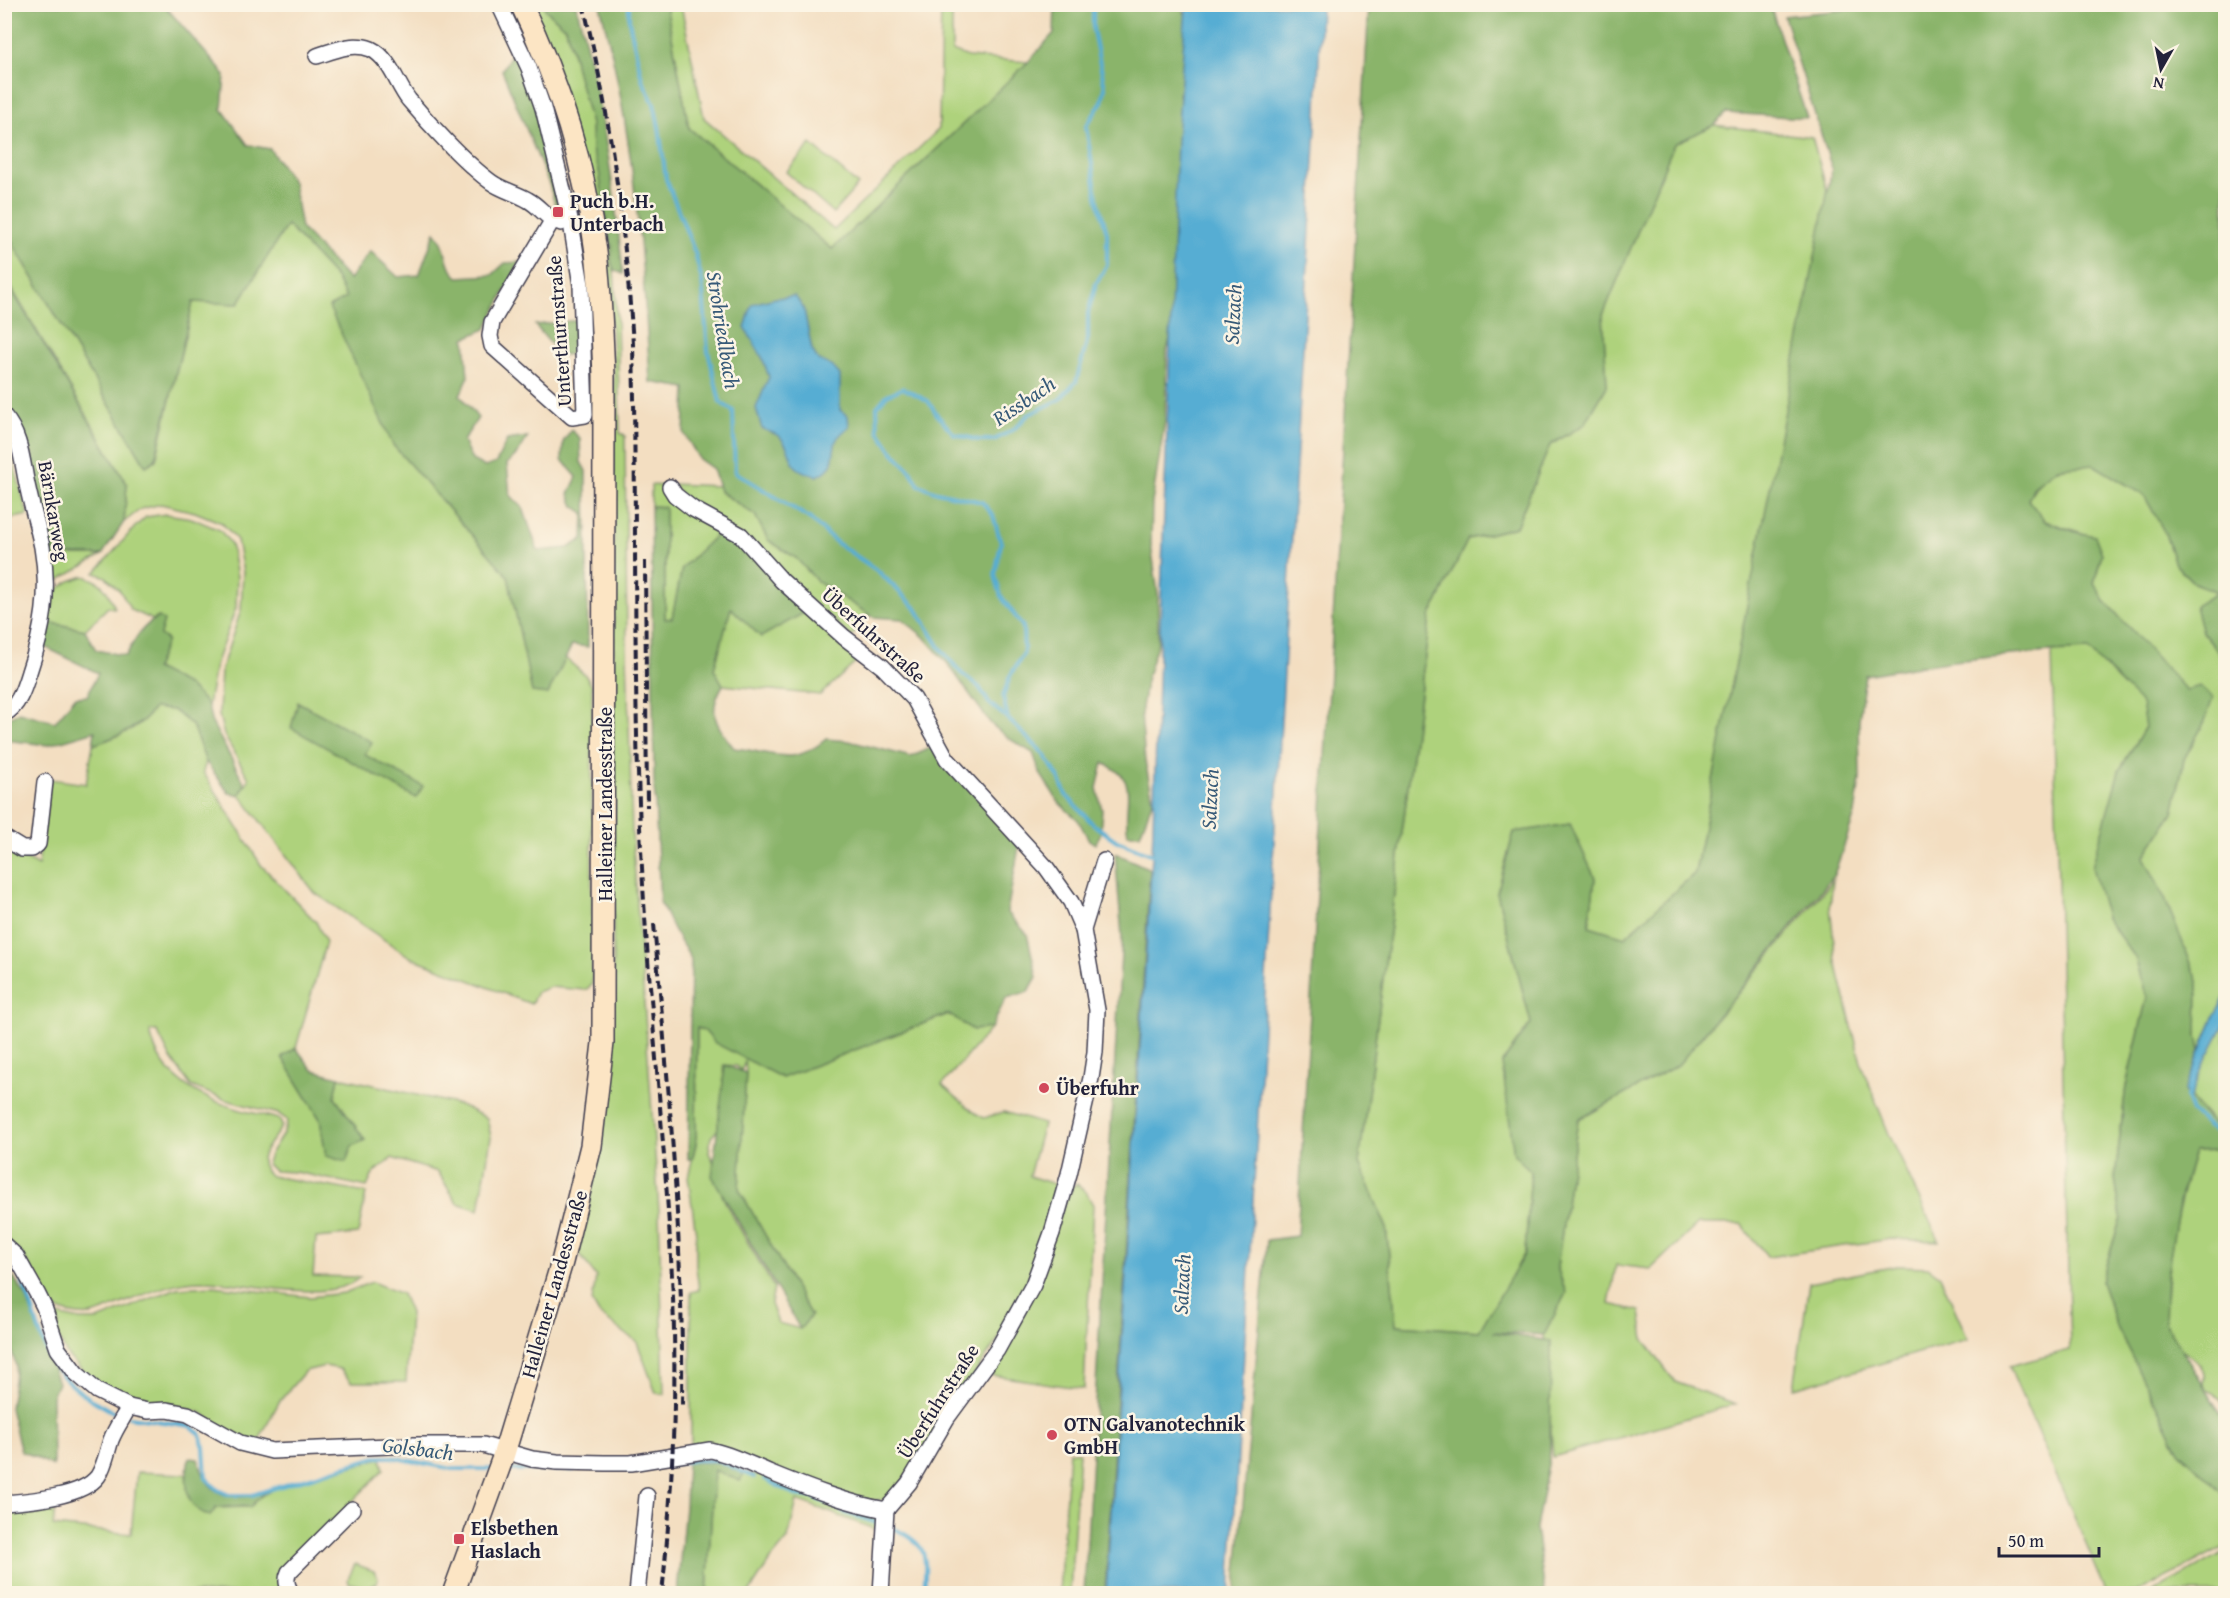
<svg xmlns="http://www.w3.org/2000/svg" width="2230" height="1598" viewBox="0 0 2230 1598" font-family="'Gentium Book Plus',serif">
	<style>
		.green { fill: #aed27b; stroke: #687a5b; stroke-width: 1.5; fill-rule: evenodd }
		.forest { fill: #8ab46b; stroke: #566b53; stroke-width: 1.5 }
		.water { fill: #56add3; stroke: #3c6887; stroke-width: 1.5 }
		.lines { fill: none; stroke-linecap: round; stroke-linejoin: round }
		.stream { stroke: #56add3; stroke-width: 4 }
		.minor-casing { stroke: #413e4f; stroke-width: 18 }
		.secondary-casing { stroke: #413e4f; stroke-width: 24 }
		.minor { stroke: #fff; stroke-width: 15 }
		.secondary { stroke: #fce5c4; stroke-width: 21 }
		.rail { stroke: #22223b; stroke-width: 4; stroke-dasharray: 9 4.5; stroke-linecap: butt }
		.poi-dot { fill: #d1495b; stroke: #fcf5e5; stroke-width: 2 }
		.labels { text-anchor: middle; stroke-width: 5; stroke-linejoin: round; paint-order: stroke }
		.poi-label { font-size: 20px; font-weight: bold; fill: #22223b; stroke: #fcf5e5; text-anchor: start }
		.street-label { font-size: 20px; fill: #22223b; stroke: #fcf5e5 }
		.water-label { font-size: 21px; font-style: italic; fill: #375a78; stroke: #fcf5e5 }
	</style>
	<rect width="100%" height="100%" fill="#fcf5e5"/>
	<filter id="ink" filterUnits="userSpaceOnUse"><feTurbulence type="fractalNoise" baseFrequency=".0167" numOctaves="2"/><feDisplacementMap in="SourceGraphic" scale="12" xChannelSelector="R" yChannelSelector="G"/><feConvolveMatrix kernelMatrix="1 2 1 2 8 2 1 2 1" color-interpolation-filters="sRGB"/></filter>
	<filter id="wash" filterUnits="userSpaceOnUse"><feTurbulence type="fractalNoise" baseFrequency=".008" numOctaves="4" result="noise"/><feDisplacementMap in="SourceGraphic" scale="24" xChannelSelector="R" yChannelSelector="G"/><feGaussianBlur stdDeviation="1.35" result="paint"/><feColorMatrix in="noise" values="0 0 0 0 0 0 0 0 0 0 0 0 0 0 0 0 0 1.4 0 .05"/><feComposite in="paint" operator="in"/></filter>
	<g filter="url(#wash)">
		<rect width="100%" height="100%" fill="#f3dec1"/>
		<g class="green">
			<polygon points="531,5 544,5 546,10 566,28 591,124 592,150 599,170 607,227 613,246 611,261 614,270 617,320 620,433 625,436 627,653 632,834 659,1211 664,1394 656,1393 637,1342 599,1314 592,1302 596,1277 578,1252 576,1241 613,1000 614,375 609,291"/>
			<polygon points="666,5 681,5 704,118 834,230 939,129 941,5 952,5 952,51 968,57 1028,62 832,249 689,128"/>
			<polygon points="1714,125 1812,137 1828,194 1695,873 1625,937 1589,926 1595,878 1570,824 1514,833 1497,893 1531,1023 1502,1063 1531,1171 1525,1253 1480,1331 1396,1325 1386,1226 1359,1164 1430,617 1468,539 1516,527 1550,445 1585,424 1607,386 1603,315 1674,144"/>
			<polygon points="811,144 858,185 833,213 786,172"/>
			<polygon points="4,222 10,239 146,466 156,460 193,302 238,304 287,225 336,278 346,298 330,306 393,445 508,576 532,691 548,694 565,658 585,675 592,686 592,985 585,990 550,987 537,992 531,1004 410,957 315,893 240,795 249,779 224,735 219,715 221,670 241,610 243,572 237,540 222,523 195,512 161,504 141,509 124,522 127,484 5,277"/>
			<polygon points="4,443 12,458 28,515 5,520"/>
			<path d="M 2094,465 L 2144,495 L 2165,533 L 2175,564 L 2194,583 L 2218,592 L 2202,632 L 2225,660 L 2226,997 L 2214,1018 L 2200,1050 L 2197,1036 L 2198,981 L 2165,899 L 2144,857 L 2173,813 L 2184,759 L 2205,721 L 2186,691 L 2104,600 L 2094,583 L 2102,554 L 2095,537 L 2045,521 L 2028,500 C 2044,466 2061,467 2094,465 Z"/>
			<polygon points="671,484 719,486 720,492 755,515 768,540 796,558 818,582 870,615 851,637 694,507"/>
			<polygon points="651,485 666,486 723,528 682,568 672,619 665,619 665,507 651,506"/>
			<polygon points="166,514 191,518 220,530 231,544 237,577 236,608 215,665 208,705 189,686 155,669 167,640 160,635 159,617 153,620 131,610 121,592 106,577 95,573 135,527 146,517"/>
			<polygon points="46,548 62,555 102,555 56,582 51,582"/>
			<path d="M 84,576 C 103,581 108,591 115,608 L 108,607 L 85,630 L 48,622 L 49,595 L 70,581 Z"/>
			<polygon points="731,607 809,610 862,657 820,695 723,685 714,669"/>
			<polygon points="2088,650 2142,703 2145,727 2119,771 2106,918 2135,957 2147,997 2126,1086 2115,1178 2121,1217 2101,1282 2118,1329 2179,1451 2225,1495 2225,1546 2136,1593 2107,1593 2009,1366 2070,1350 2052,651"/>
			<path d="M 154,708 L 174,710 L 192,725 L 206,762 L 203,772 L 261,865 L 316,922 L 326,942 L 296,1048 L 283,1058 L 320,1119 L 326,1156 L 365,1140 L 335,1097 L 339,1077 L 460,1105 L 487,1118 L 491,1137 L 479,1210 L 457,1203 L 438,1172 L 392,1158 L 373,1174 L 367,1187 L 295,1172 L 274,1171 L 267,1164 C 269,1147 286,1138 287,1120 L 279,1114 L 226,1100 L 191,1086 L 170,1057 L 157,1031 L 150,1031 C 158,1078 202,1099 244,1111 C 256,1114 268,1115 280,1120 L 282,1126 C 273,1142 249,1159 271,1176 L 366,1193 L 358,1234 L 316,1238 L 313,1276 L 360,1277 C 330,1306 244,1281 204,1281 C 171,1280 143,1296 113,1307 C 106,1310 98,1314 91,1315 C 76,1317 61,1312 47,1305 C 38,1279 28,1256 5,1240 L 4,846 L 38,866 L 50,779 L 86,784 L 93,745 C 116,737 140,729 154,708 Z"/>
			<polygon points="1833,880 1830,906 1836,962 1862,1067 1889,1134 1939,1241 1891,1239 1768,1257 1741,1224 1698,1224 1651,1269 1616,1265 1609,1304 1640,1311 1644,1340 1675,1382 1736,1404 1553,1457 1544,1335 1566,1293 1557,1267 1578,1120 1678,1065"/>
			<path d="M 949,1014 L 973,1030 L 991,1028 L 942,1085 L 975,1113 L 984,1118 L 1004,1112 L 1043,1124 L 1029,1176 L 1061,1186 C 1045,1236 1028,1284 1004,1330 L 902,1483 L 887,1499 L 865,1502 L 691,1449 L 691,1292 L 699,1290 L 696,1267 L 696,1234 L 688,1177 L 696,1144 L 697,1028 L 704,1030 L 716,1043 L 782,1078 ZM 745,1062 L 746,1073 L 739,1189 L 811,1316 L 800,1329 L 778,1323 L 771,1304 L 774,1288 L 728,1208 L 722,1195 L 719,1172 L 709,1153 L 711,1137 L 722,1125 L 724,1065 L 737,1066 L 741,1071 Z"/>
			<polygon points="2225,1023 2225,1136 2190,1098 2203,1065"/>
			<path d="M 2221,1141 L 2226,1147 L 2225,1405 L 2214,1393 L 2207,1390 L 2203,1383 C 2209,1366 2190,1358 2180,1348 C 2175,1343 2168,1331 2165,1324 C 2163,1318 2165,1308 2166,1301 C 2168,1250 2179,1200 2194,1151 L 2218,1150 Z"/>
			<polygon points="1077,1184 1086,1192 1093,1205 1084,1389 984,1374 1073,1186"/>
			<polygon points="1897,1266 1928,1267 1940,1276 1968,1339 1794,1388 1809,1283"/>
			<polygon points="372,1282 402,1294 410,1313 406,1382 351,1382 340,1369 325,1366 305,1371 279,1402 258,1442 248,1440 221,1427 202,1413 175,1405 144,1406 99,1388 68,1356 55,1332 59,1323 52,1314 80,1320 98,1320 177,1288 213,1286 310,1297 344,1293"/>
			<polygon points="1069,1451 1079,1452 1070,1593 1059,1593"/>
			<polygon points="381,1458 384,1469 282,1573 283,1593 5,1594 5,1506 56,1502 53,1526 131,1534 137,1472 186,1474 188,1497 216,1508 250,1507 262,1495 276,1488"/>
			<polygon points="714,1469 740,1481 744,1473 763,1474 878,1517 879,1531 797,1500 788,1539 769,1562 749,1593 707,1594"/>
			<polygon points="2225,1552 2225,1593 2150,1593"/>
			<path d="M 355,1564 L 374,1571 L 378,1579 L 377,1583 C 369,1589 359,1585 349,1583 L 348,1579 Z"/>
		</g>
		<g class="forest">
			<path d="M 1902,4 L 2225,5 L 2225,660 L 2202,632 L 2195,606 L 2218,592 L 2194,583 L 2175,564 L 2165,533 L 2144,495 L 2094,465 L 2058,468 L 2034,486 L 2028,500 L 2045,521 L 2076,532 L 2095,536 L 2102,554 L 2094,583 L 2104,600 L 2186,690 L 2200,686 L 2213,698 L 2205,721 L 2184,759 L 2173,813 L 2144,857 L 2165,899 L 2198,981 L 2197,1036 L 2200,1050 L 2185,1091 L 2206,1117 L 2223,1132 L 2218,1150 L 2194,1151 L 2180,1198 L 2167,1275 L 2165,1323 L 2223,1417 L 2225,1495 L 2179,1451 L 2118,1329 L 2101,1282 L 2121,1217 L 2115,1178 L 2126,1086 L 2147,997 L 2135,957 L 2106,918 L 2092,867 L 2119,771 L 2145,727 L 2141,703 L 2088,650 C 2013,653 1938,661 1865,675 L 1859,720 L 1860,779 L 1855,814 L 1834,875 L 1678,1065 L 1578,1120 L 1557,1267 L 1566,1293 L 1544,1335 L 1493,1332 L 1551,1341 L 1550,1454 L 1536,1528 L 1545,1593 L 1235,1594 L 1267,1240 L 1297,1236 L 1369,5 L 1770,5 L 1807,118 L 1726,113 L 1714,125 L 1674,144 L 1603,315 L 1607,386 L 1585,424 L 1550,445 L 1516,527 L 1468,539 L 1430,617 L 1359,1164 L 1386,1226 L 1396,1325 L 1479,1331 L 1525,1253 L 1531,1171 L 1514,1155 L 1502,1063 L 1531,1023 L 1497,893 L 1514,832 L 1570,824 L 1595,878 L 1589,926 L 1625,937 L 1695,873 L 1832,169 L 1784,16 Z"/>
			<path d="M 5,5 L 164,5 L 225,75 L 222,109 L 248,145 L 270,149 L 293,182 L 301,228 L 349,280 L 370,251 L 398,277 L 419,275 L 435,232 C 450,248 442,263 458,277 L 492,275 L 505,263 L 520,262 L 486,329 L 465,338 L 468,378 L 460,395 L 478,418 L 463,441 L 472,460 L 485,467 L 496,463 L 507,440 L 528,437 L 518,453 L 507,464 L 510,495 L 523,508 L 538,551 L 568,548 L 583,539 L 584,513 L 574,506 L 569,494 L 577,477 L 562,460 L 563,442 L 571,430 L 580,438 L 581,462 L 586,471 L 588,647 L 572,645 L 548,694 L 532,692 L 508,576 L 393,445 L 329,307 L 346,298 L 336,278 L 287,225 L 238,304 L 193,302 L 155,460 L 146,466 L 10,239 L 5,222 L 4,200 L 8,193 L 5,162 Z"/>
			<path d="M 544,5 L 576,5 C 601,93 614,183 623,274 L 614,270 L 611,261 L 612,246 L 607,227 L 599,170 L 592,150 L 591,124 L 576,69 L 574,57 L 566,28 L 546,10 Z"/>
			<path d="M 600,5 L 666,5 L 689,128 L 832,249 L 1028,62 L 1054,33 L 1055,5 L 1180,5 L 1192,25 L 1190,56 L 1179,93 L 1184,125 L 1177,307 L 1167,351 L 1165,421 L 1152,503 L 1151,544 L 1158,594 L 1158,642 L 1147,676 L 1141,714 L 1145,761 L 1153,800 L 1140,834 L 1128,834 C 1121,803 1143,780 1103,763 L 1097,788 L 1102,810 L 1100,835 L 1095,844 L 1089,840 L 1078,820 L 1060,804 L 1041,775 L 1033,753 L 1008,738 L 991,724 L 948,664 L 923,636 L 902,619 L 873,617 L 818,582 L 796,558 L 768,540 L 755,515 L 720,491 L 713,469 L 699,459 L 684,433 L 686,388 L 650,382 C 643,255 633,128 600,5 Z"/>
			<polygon points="514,50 533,97 559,201 556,208 549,184 502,70"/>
			<polygon points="4,277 127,484 124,522 102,555 62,555 46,548 30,471 32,454 14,420 5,408"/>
			<polygon points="578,320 578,354 560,355 535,325"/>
			<path d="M 651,506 L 665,507 L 665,619 L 672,618 L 682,568 L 723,528 L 809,610 L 761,637 L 731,608 L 714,669 L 723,685 C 706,713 717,726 734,748 C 773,752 793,768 826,739 L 849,741 L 911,757 L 935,746 L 1019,847 L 1007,912 L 1027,934 L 1037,977 L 1028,992 L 1006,998 L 991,1028 L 973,1030 L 948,1014 L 782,1078 L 715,1043 L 704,1030 L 697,1028 L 696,1144 L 692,1159 L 688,1159 L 691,959 L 673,929 L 660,902 L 654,780 Z"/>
			<path d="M 159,617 L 164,621 L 160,635 L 167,640 L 155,669 L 189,686 L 208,705 L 211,721 L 245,784 L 240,795 L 229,793 L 206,762 L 192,725 L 173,710 L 154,708 C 140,729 116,737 93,745 L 95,731 L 48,745 L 5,740 L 5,719 L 19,712 L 55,722 L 75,697 L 87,696 L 98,673 L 43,646 L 48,622 L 85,630 L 96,650 L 126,656 C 134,640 142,625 159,617 Z"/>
			<polygon points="298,702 372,742 365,755 423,786 416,798 291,728"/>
			<polygon points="1115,853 1150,869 1105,1593 1084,1594 1122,936"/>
			<polygon points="296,1048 313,1070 339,1077 335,1097 365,1140 352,1146 346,1162 326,1156 320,1119 282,1057"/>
			<polygon points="725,1065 746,1073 739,1189 811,1316 800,1329 712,1176"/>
			<polygon points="5,1265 26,1296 58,1383 52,1397 53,1466 31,1455 21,1452 10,1408 16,1366 5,1329"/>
			<path d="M 189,1458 L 198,1459 C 201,1467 204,1479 210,1485 C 227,1504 256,1496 276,1488 L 262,1495 L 250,1507 L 236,1506 L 216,1508 L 210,1516 C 206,1514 200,1512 197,1509 C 183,1498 186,1474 189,1458 Z"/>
			<polygon points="697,1462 717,1462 744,1473 740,1481 714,1470 707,1593 677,1593 685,1507 687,1463"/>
		</g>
		<g class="water">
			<polygon points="1186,5 1321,5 1317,110 1230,1593 1106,1593 1152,855 1177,141"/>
			<path d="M 795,296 L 804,309 L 812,350 L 818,360 L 832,366 L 840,375 L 840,410 L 848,416 L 849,427 C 845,431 838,435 836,441 C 831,459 837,467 817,476 C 782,468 798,456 780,437 C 775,433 768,431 762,429 L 756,408 L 769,377 L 762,357 L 745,328 L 752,304 L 775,298 Z"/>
			<polygon points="2225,997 2225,1023 2203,1065 2190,1098 2184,1091 2214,1017"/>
		</g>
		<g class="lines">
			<g class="stream">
				<polyline points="629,4 629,21 642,79 654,104 659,127 666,179 695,253 702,281 708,351 720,402 733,411 735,472 809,518 837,543 878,571 915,607 941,649 961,673 979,687 989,703 1008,719"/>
				<polyline points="1093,4 1093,30 1105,88 1102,102 1086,126 1097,197 1107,233 1107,265 1096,284 1088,313 1088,338 1076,382 1059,400 1028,415 1013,430 994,440 978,440 954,434 938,416 928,401 903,388 887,395 877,407 878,430 892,451 910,470 919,485 937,492 982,502 993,515 1001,543 995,575 1001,596 1023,627 1024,653 1010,676 1003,697 1008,719 1044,754 1059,778 1066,795 1094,825 1117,841 1156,856"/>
				<polyline points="2189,1092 2187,1097 2192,1112 2226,1142"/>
				<polyline points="4,1257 15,1267"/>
				<path d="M 22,1281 C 33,1305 39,1338 51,1360 C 66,1386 92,1401 119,1415"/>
				<polyline points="129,1417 191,1426 199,1433 204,1447 206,1478 218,1490 229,1495 252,1495 376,1457 391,1457 453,1469 492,1469"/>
				<polyline points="505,1470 573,1470"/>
				<polyline points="634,1470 696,1460 717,1460 754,1477"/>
				<polyline points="765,1479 795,1495 812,1497 831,1504 846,1513 877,1523"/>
				<path d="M 893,1528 C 930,1545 926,1556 924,1594"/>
			</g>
		</g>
	</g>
	<g filter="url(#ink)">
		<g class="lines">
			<defs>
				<g id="minor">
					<polyline points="499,4 529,68 543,108 571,223 581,285 585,415 572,417 492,346 490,336 492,322 552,221"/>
					<path d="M 317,56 C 335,50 353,42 371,49 C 390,58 397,85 409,100 C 430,125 465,163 491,182 C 502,190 516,193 528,200 C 541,207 547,220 561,223"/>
					<path d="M 4,416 C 22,437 22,464 28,489 C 32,508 38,527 42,547 C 50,591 43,631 29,672 C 24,688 19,706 4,714"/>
					<polyline points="670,487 675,495 693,509 741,535 782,581 844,637 883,667 914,699 947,759 1046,867 1071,902 1083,930"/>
					<polyline points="4,838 22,849 32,849 38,844 45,782"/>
					<path d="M 4,1245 L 16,1256 L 38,1295 L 44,1307 L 58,1349 L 76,1373 L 97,1391 L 129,1407 L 148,1411 L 167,1410 L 188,1414 L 240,1443 L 272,1451 L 412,1445 L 483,1445 L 532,1459 L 557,1462 L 604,1463 L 631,1463 L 710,1450 C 731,1454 751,1465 771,1473 C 808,1488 847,1503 886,1510"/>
					<path d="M 4,1503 C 29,1501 83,1497 98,1476 C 105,1465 107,1452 111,1440 C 115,1429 123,1418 129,1407"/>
					<polyline points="886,1510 909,1483 947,1418 997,1350 1033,1285 1052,1233 1069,1174 1091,1078 1095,1052 1097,1010 1083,930 1104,861"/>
					<path d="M 292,1594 C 287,1586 285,1580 289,1572 L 352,1509"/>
					<polyline points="637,1594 647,1496"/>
					<polyline points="881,1594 886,1510"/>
				</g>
				<path id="secondary" d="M 453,1594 L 502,1460 L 562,1262 L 591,1146 L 603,1043 L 604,375 C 602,334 601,293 596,252 C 585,166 559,82 521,4"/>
			</defs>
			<use href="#minor" class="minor-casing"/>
			<use href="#secondary" class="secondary-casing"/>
			<use href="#minor" class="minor"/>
			<use href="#secondary" class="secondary"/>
			<g class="rail">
				<path d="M 583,4 C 611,117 625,228 633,344 C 637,524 632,704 643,885 C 651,1023 667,1160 673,1298 C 677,1397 672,1496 662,1594"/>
				<polyline points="645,561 647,807"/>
				<path d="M 654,924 C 668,1085 684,1245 682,1406"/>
			</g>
		</g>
	</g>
	<g class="poi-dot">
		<rect x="552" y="206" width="12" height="12" rx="3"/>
		<circle cx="1044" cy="1088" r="6"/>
		<circle cx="1052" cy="1435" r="6"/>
		<rect x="453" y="1533" width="12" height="12" rx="3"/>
	</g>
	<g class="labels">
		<g class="poi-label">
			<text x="570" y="208">Puch b.H.<tspan x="570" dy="23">Unterbach</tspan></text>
			<text x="1056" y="1095">Überfuhr</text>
			<text x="1064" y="1431">OTN Galvanotechnik<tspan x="1064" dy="23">GmbH</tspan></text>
			<text x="471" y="1535">Elsbethen<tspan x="471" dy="23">Haslach</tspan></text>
		</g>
		<g class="street-label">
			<text transform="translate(559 331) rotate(-94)" y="7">Unterthurnstraße</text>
			<text transform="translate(54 511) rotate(80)" y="7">Bärnkarweg</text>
			<text transform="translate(874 635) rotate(42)" y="7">Überfuhrstraße</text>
			<text transform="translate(605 804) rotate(-90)" y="7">Halleiner Landesstraße</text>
			<text transform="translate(554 1284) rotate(-74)" y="7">Halleiner Landesstraße</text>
			<text transform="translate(938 1401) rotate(-57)" y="7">Überfuhrstraße</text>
		</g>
		<g class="water-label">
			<text transform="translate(1233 314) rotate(-87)" y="7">Salzach</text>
			<text transform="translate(723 330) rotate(81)" y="7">Strohriedlbach</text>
			<text transform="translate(1024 401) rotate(-34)" y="7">Rissbach</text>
			<text transform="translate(1210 799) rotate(-87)" y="7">Salzach</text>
			<text transform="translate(1182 1284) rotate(-87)" y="7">Salzach</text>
			<text transform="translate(418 1449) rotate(7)" y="7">Golsbach</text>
		</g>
	</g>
	<rect width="2230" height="1598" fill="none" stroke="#fcf5e5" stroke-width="24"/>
	<g transform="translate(2161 69) rotate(189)" stroke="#fcf5e5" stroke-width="4.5" paint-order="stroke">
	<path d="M0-4.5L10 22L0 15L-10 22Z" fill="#22223b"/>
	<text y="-9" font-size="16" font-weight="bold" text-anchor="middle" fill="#22223b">N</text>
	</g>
	<path d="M1999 1547v9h100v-9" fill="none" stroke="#22223b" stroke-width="3"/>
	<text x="2008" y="1547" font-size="18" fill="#22223b" stroke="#fcf5e5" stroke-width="4.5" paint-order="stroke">50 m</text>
</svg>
